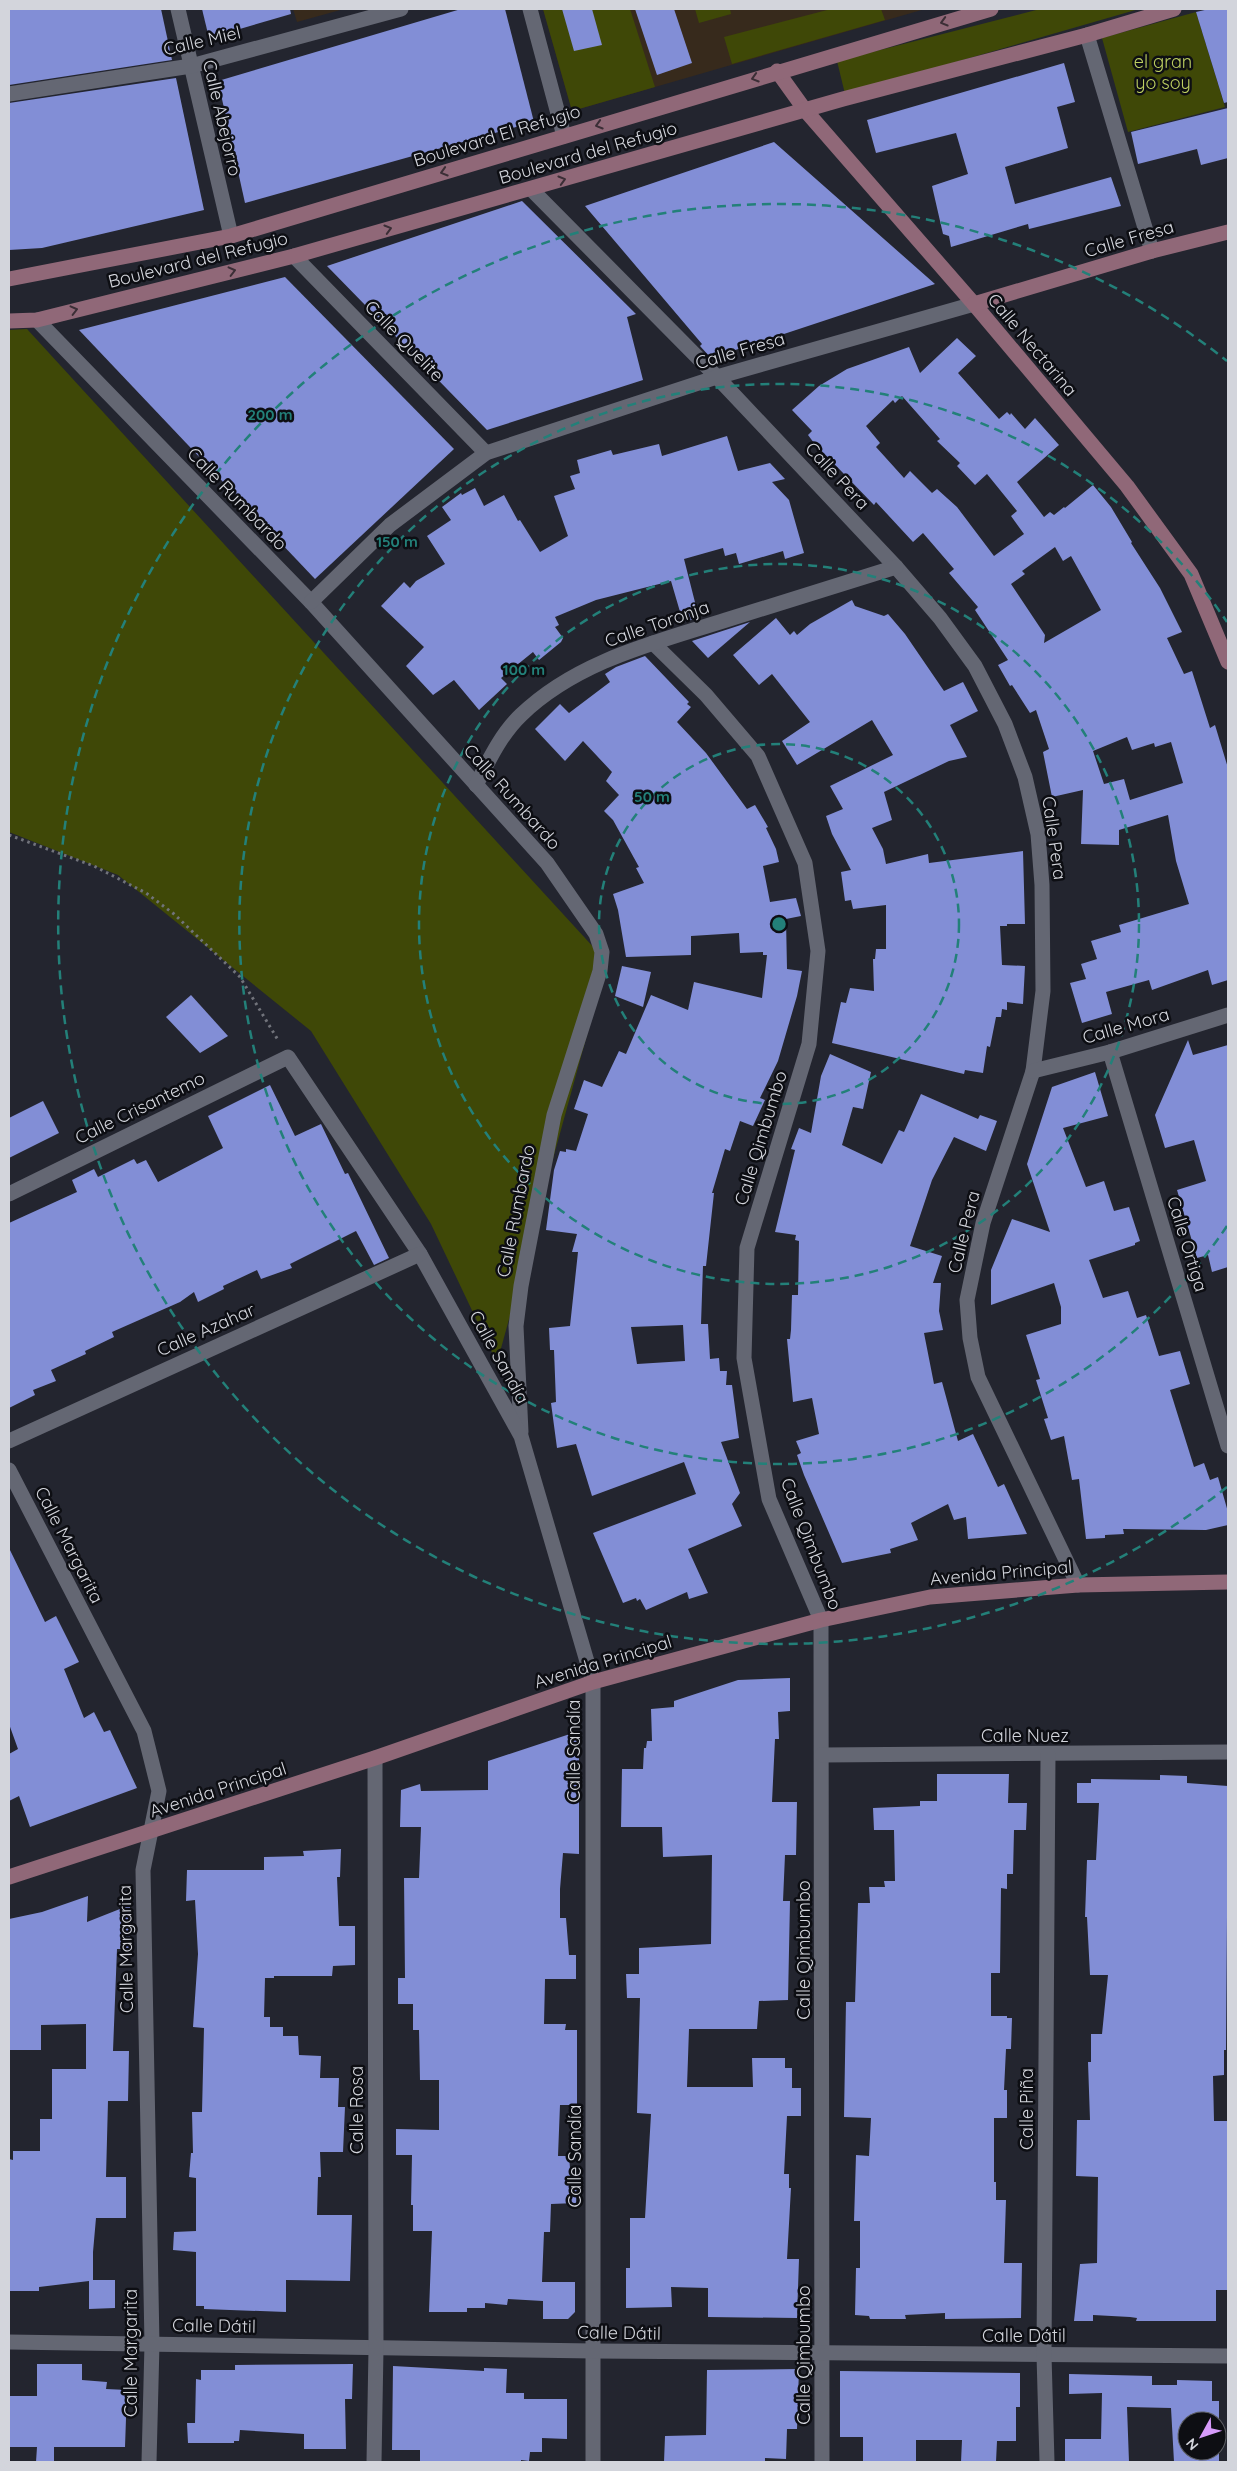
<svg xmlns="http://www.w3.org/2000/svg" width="1237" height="2471" viewBox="0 0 1237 2471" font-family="Quicksand,sans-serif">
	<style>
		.education { fill: #372a1c }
		.green { fill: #3f4807 }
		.building { fill: #828ed6; fill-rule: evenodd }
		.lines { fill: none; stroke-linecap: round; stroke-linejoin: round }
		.path { stroke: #71737b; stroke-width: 3; stroke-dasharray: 2.5 4; stroke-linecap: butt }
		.street { stroke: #646773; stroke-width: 15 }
		.secondary { stroke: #906878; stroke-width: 15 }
		.oneway { stroke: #3b2e36 }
		.ring { fill: none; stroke: #238079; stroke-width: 2.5; stroke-dasharray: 9 6 }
		.labels { text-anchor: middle; stroke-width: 5; stroke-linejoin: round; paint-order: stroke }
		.street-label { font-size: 18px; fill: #d3d5dc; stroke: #0d0e13 }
		.park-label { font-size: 18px; fill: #bed061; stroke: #0d0e13 }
		.centre { fill: #238079; stroke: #0d0e13; stroke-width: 2.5 }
		.ring-label { font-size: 15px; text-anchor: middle; font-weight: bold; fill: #238079; stroke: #0d0e13; stroke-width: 5; stroke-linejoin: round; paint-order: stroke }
	</style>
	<rect width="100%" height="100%" fill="#23252f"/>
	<g class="education">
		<polygon points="293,9 344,9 297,22"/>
		<polygon points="543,9 925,9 572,111"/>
	</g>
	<g class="green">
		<polygon points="543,9 630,9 655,87 572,111"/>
		<polygon points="695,9 730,9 731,14 699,23"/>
		<polygon points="831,9 881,9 885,20 732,64 724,37"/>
		<polygon points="1040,9 1139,9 845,94 837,61"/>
		<polygon points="1196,12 1225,107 1128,132 1102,38"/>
		<polygon points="27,329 607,962 497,1363 431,1224 311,1031 118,875 9,832 9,330"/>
	</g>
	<g class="building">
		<polygon points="9,9 161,9 172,60 9,85"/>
		<polygon points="202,9 290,9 291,14 209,38"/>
		<polygon points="461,9 505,9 534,122 245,203 218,81"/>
		<polygon points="562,9 592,9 602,45 574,51"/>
		<polygon points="635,9 674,9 692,63 657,75"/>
		<polygon points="1209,9 1228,9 1228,102 1224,103 1196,12"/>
		<polygon points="1064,63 1075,102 1057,107 1068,148 1005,167 1015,204 1111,177 1121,206 1029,229 1028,224 951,247 949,236 943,234 932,186 968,174 956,133 876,153 867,120"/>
		<polygon points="176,78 204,210 42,248 9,250 9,103"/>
		<polygon points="1228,108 1228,158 1201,165 1197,149 1138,164 1131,132"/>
		<polygon points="774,142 935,284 711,358 700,346 702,344 585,206"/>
		<polygon points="522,201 636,314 627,317 643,380 487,430 327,266"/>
		<polygon points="285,277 454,449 315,579 79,330"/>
		<path d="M 957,338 L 976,356 L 958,373 L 999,419 L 1007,412 L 1010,415 L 1011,413 L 1025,429 L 1035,418 L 1059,445 L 1017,482 L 1044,517 L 1050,512 L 1054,515 L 1064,507 L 1065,508 L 1093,485 L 1111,507 L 1132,542 L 1131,543 L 1160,588 L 1182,632 L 1167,638 L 1184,674 L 1192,671 L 1210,728 L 1215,725 L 1228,768 L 1228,980 L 1212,985 L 1208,970 L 1152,990 L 1149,980 L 1106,992 L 1112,1014 L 1082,1023 L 1070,983 L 1086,979 L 1081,964 L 1097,959 L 1091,941 L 1121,932 L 1119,925 L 1189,904 L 1176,861 L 1168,815 L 1119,830 L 1119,845 L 1081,844 L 1083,790 L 1052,797 L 1043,752 L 1049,749 L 1036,710 L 1030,713 L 1012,685 L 1010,686 L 998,665 L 1008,660 L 975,610 L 978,607 L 949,573 L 954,569 L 923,533 L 913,542 L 876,502 L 874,505 L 814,443 L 808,435 L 812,431 L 792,410 L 819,386 L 847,369 L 909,347 L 920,373 ZM 902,396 L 940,439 L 937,441 L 960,463 L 957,466 L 975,485 L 987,474 L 1017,511 L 1011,516 L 1024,534 L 994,556 L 957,507 L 937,489 L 932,493 L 910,471 L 904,478 L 876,447 L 880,443 L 866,426 L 893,400 L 895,403 ZM 1055,547 L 1063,561 L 1071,556 L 1101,610 L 1044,643 L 1045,635 L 1011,584 L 1025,574 L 1022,571 ZM 1127,737 L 1132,750 L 1154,743 L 1155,747 L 1171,742 L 1183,783 L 1130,800 L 1124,779 L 1104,784 L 1093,751 Z"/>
		<polygon points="727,436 738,471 770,463 785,479 772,482 789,500 804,553 785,559 783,551 739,564 736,553 725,556 723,548 684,559 699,618 683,622 671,581 596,600 555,617 559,625 555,627 563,638 561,642 539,660 533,652 501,678 507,684 479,710 454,680 433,695 406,666 424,647 381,606 404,582 410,588 416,581 445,564 427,536 451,520 442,507 461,493 462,495 475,488 484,506 504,495 518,521 520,520 540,552 568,536 554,496 575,489 570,476 580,473 577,460 611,450 613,455 659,444 662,456"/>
		<polygon points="852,600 855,606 884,616 888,614 905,634 944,691 963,682 978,711 950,725 967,757 949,761 884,792 892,820 872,828 883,849 886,864 928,854 929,863 1023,851 1025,924 1007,924 1007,926 1000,926 1002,965 1025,966 1023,1004 1007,1002 1007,1010 1002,1009 1001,1017 996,1017 990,1047 987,1046 983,1073 965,1070 964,1074 832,1043 841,1002 846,1003 850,988 874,991 873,959 875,959 876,949 886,949 886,905 853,909 851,900 845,901 841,872 851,870 832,834 826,816 843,809 830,786 893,755 872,720 797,765 782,741 810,722 772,674 759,685 733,655 776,618 790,635 794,631 797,635 810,624"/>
		<polygon points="750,622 708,658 692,641 704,637"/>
		<path d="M 645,656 L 689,702 L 687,704 L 691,707 L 677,722 L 706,753 L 747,809 L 755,805 L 768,827 L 766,828 L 776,849 L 779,862 L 763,866 L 770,902 L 796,898 L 801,916 L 786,919 L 787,969 L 802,971 L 797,996 L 778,1061 L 760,1098 L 765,1100 L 753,1126 L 740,1121 L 730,1151 L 725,1149 L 712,1193 L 714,1193 L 706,1266 L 703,1266 L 701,1324 L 708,1324 L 710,1359 L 719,1358 L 720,1371 L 727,1371 L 726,1385 L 732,1385 L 739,1438 L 721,1442 L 740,1493 L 732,1504 L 742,1526 L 688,1549 L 708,1593 L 689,1599 L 687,1592 L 646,1610 L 640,1599 L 637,1601 L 636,1598 L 623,1603 L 593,1533 L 696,1494 L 684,1462 L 592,1496 L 576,1444 L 557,1448 L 551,1403 L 556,1402 L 554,1350 L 550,1350 L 549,1328 L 570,1326 L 578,1252 L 572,1252 L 577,1234 L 546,1230 L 554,1170 L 560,1151 L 566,1152 L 566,1149 L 576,1151 L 588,1114 L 574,1109 L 584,1080 L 602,1087 L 619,1051 L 626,1054 L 651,995 L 688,1010 L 694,982 L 762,998 L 767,955 L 763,955 L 763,952 L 740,953 L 739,933 L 691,936 L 691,955 L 626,957 L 618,910 L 613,894 L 644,883 L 636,868 L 639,867 L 613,820 L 604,811 L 619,795 L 606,781 L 612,772 L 583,741 L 565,761 L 535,729 L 560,704 L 569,713 L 610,682 L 605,674 L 616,667 ZM 683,1325 L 685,1361 L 637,1364 L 631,1327 Z"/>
		<polygon points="622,966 651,972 643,1007 615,996"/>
		<polygon points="191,995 228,1036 200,1053 166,1017"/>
		<polygon points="1188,1040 1193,1055 1228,1045 1228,1267 1212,1272 1208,1255 1197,1258 1177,1190 1206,1181 1194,1140 1165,1148 1155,1115"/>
		<polygon points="830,1054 871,1072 863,1109 853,1107 842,1145 882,1164 899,1130 904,1132 921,1094 978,1119 980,1115 997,1121 986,1151 954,1137 932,1180 910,1246 942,1256 933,1283 941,1283 939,1311 943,1330 924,1333 934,1384 942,1382 958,1441 973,1434 998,1487 1004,1484 1027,1534 968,1539 966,1517 954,1520 948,1504 911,1523 918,1540 890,1549 891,1553 842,1563 804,1475 797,1455 801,1453 796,1441 819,1434 812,1398 793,1402 787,1339 790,1339 791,1330 792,1295 798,1295 799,1241 795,1240 796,1235 775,1232 795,1150 791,1149 799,1128 811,1133 821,1076"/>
		<polygon points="1095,1072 1108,1116 1063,1128 1086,1187 1104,1181 1114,1211 1129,1207 1140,1241 1135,1243 1135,1245 1089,1260 1103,1298 1128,1291 1137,1318 1146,1315 1159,1356 1180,1351 1190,1384 1170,1390 1194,1467 1204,1463 1210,1480 1218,1477 1228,1512 1228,1525 1206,1530 1123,1529 1124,1534 1105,1535 1105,1538 1086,1539 1079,1479 1072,1480 1064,1436 1051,1440 1044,1419 1048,1418 1036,1380 1040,1379 1026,1335 1061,1324 1061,1307 1054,1283 991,1305 991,1270 1012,1219 1050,1232 1027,1164 1052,1087"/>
		<polygon points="270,1085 295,1136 321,1124 345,1174 348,1173 389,1258 374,1265 356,1231 290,1264 292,1268 261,1279 257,1270 223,1286 224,1289 198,1302 194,1292 180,1302 112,1332 114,1337 85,1351 86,1354 51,1370 56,1381 33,1390 35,1395 9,1408 9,1223 77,1192 72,1180 94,1169 98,1177 134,1159 137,1164 146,1160 158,1182 223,1148 208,1116"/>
		<polygon points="43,1101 59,1133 9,1158 9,1118"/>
		<polygon points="9,1548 45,1622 56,1616 79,1662 64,1669 84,1718 94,1712 104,1732 110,1730 137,1788 30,1827 19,1796 9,1801 9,1754 18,1749 9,1724"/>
		<polygon points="790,1678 790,1711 778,1712 779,1739 775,1739 772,1802 797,1802 796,1855 785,1855 783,1901 790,1901 788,2000 759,2001 757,2029 689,2029 687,2087 753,2087 752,2058 785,2058 785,2068 792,2068 792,2088 801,2088 801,2116 787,2116 784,2174 789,2174 789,2188 791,2188 787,2259 799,2259 797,2318 708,2317 708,2288 671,2287 672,2307 626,2308 626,2268 630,2268 630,2218 645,2218 651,2114 637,2113 640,1998 627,1998 626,1974 639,1974 639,1948 711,1944 712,1855 663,1857 662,1827 621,1827 622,1769 643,1769 644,1748 646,1748 647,1741 652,1741 651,1709 674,1707 674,1701 738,1680"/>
		<polygon points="579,1731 579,1854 563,1853 560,1889 560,1918 566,1918 569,1955 576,1955 576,1979 545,1979 544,2024 566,2024 565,2030 577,2030 577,2105 560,2105 558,2156 569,2156 570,2168 577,2170 576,2203 551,2204 550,2232 544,2232 542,2282 575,2282 575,2312 568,2319 543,2319 543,2301 508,2299 507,2305 485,2303 485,2308 467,2308 467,2312 429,2312 432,2231 413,2231 413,2205 411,2205 412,2155 396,2155 396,2129 439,2130 439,2080 420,2080 419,2030 413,2030 413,2004 398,2004 398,1978 405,1978 404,1878 419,1878 421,1827 400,1827 401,1790 420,1784 421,1791 488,1790 488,1761"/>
		<polygon points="937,1774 1009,1774 1008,1803 1027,1803 1026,1830 1014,1830 1013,1874 1007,1874 1007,1889 1001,1888 1000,1973 991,1973 991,2016 1007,2016 1007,2018 1012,2018 1011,2049 1006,2049 1004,2090 1007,2090 1007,2118 994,2118 994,2182 996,2182 996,2200 1006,2200 1004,2263 1022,2263 1021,2318 945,2319 945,2313 905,2315 906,2319 870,2319 869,2316 855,2315 856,2268 860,2268 860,2221 854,2221 856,2155 869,2156 871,2118 844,2117 846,2002 855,2002 858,1903 870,1903 869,1887 885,1887 884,1881 895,1881 894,1830 874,1830 873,1808 920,1806 920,1801 937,1801"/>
		<polygon points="1160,1775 1187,1776 1187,1783 1228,1786 1226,2050 1224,2050 1224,2075 1213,2076 1214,2121 1228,2121 1228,2290 1216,2290 1216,2321 1136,2321 1137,2318 1130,2317 1093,2315 1093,2321 1074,2321 1080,2264 1097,2263 1098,2177 1076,2176 1077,2120 1090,2120 1088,2062 1091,2062 1091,2034 1102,2034 1108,1975 1090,1975 1087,1917 1085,1917 1087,1860 1096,1860 1099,1803 1077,1803 1077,1783 1091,1783 1091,1779 1160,1780"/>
		<polygon points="341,1849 340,1877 337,1877 339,1926 355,1926 355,1965 333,1966 332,1976 274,1976 274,1978 265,1978 264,2017 270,2017 270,2027 283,2027 283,2036 298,2036 299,2055 321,2056 320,2078 339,2078 338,2107 345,2107 343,2152 320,2152 321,2177 318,2177 317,2215 352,2215 350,2281 286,2280 286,2312 204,2309 204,2306 196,2306 196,2252 173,2250 174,2232 196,2231 196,2178 189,2177 191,2153 193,2153 192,2112 202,2112 204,2028 193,2027 198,1954 195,1900 186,1901 187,1870 264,1870 264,1857 304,1856 303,1851"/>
		<polygon points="88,1896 87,1922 130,1905 130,1949 117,1949 113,2051 129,2051 128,2101 108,2101 106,2177 126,2177 126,2218 96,2218 93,2252 93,2280 115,2280 115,2308 89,2309 89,2281 39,2287 39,2291 9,2291 9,2159 13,2160 13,2151 40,2151 40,2119 52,2119 52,2069 86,2069 86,2024 41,2025 41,2050 9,2050 9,1919 42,1912"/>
		<polygon points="37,2364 82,2364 82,2380 107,2382 106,2389 127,2390 125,2447 54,2447 54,2462 36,2462 37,2447 9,2447 9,2396 37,2396"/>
		<polygon points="353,2364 352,2399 345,2399 346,2449 304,2449 304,2434 240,2430 239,2441 234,2441 234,2443 188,2443 187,2423 195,2423 196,2379 201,2380 201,2370 235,2370 235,2365"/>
		<polygon points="393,2366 484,2371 484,2368 507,2369 506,2393 524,2393 524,2399 567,2399 567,2439 542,2438 542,2452 530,2452 529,2461 521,2460 521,2462 420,2462 420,2450 392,2450"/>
		<polygon points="799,2369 797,2429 787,2429 786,2459 765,2458 765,2462 664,2462 665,2436 706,2435 707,2370"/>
		<polygon points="840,2371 1020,2373 1020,2407 1016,2407 1016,2441 997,2441 996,2462 961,2462 962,2440 916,2440 916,2462 863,2462 863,2437 840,2437"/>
		<path d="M 1069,2374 L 1152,2376 L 1152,2385 L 1177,2385 L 1177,2380 L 1212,2381 L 1212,2401 L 1219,2401 L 1219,2462 L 1174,2462 L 1171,2408 L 1127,2407 L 1129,2462 L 1065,2462 L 1065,2439 L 1101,2439 L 1102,2393 L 1069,2394 ZM 1187,2421 L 1217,2421 L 1217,2451 L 1187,2451 Z"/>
	</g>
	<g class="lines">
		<polyline class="path" points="9,835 94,866 146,893 174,914 240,977 278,1040"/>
		<g class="street">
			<polyline points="178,9 231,236"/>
			<polyline points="530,9 564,136"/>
			<polyline points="1087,35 1152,251"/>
			<polyline points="9,94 191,66 401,9"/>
			<polyline points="531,189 717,377 896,567 940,618 975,666 1005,724 1025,777 1038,834 1042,885 1043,991 1033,1071 983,1223 967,1300 970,1338 978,1377 1078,1585"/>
			<polyline points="294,256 486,453"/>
			<polyline points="37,320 311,602 547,863 596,934 602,952 600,971 554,1115 521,1286 516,1326 521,1432"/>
			<polyline points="311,602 390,525 486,453 717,377 974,304"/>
			<polyline points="653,643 706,695 758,756 805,863 818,951 809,1044 747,1248 744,1358 769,1499 821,1620 822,2462"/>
			<path d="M 476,785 C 489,760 501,734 521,715 C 577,661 654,643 726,620 C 783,602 840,585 896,567"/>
			<polyline points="1110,1052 1228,1446"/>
			<polyline points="1033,1071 1110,1052 1228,1015"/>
			<polyline points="9,1194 288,1057 420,1254 521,1436 593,1682 593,2462"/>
			<polyline points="9,1441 420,1254"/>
			<polyline points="9,1470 144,1731 159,1791 143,1870 152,2344 149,2462"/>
			<polyline points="822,1755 1228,1752"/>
			<polyline points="9,2342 594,2351 1228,2356"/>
			<polyline points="374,2462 376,2349 375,1758"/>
			<polyline points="1047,2462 1044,2355 1048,1755"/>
		</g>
		<g class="secondary">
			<polyline points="777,71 805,110 974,304 1127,486 1191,574 1228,662"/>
			<polyline points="9,279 231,236 991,9"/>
			<polyline points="974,304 1152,251 1228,232"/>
			<polyline points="9,321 37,320 294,256 843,99 1087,35 1174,9"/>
			<polyline points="9,1877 375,1758 593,1682 821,1620 930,1597 1078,1585 1228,1582"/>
		</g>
	</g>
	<defs><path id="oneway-chevron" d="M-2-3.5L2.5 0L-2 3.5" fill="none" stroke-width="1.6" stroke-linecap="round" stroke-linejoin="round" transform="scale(1.25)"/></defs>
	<g class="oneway">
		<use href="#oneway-chevron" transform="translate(944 22) rotate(164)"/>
		<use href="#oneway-chevron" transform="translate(755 78) rotate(163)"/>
		<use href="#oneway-chevron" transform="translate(599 125) rotate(163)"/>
		<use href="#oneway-chevron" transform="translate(444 172) rotate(163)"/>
		<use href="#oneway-chevron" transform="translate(562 180) rotate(-16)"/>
		<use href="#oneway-chevron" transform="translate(388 229) rotate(-16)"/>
		<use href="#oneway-chevron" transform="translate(232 271) rotate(-14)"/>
		<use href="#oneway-chevron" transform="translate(74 310) rotate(-14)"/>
	</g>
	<g class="ring">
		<circle cx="779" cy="924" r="180"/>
		<circle cx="779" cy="924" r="360"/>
		<path d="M1227 1226A540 540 0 1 1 1227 622"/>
		<path d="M1227 1487A720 720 0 1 1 1227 361"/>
	</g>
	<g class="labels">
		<g class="street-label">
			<text transform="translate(202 41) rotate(-13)" y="6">Calle Miel</text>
			<text transform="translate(222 118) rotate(77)" y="6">Calle Abejorro</text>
			<text transform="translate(497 136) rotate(-17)" y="6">Boulevard El Refugio</text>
			<text transform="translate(588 153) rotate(-16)" y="6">Boulevard del Refugio</text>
			<text transform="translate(1129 239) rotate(-16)" y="6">Calle Fresa</text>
			<text transform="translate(198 260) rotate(-14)" y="6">Boulevard del Refugio</text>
			<text transform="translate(404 341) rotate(46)" y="6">Calle Quelite</text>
			<text transform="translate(1032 345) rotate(50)" y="6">Calle Nectarina</text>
			<text transform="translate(740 351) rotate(-16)" y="6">Calle Fresa</text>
			<text transform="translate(837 476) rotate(47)" y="6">Calle Pera</text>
			<text transform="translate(237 499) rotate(46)" y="6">Calle Rumbardo</text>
			<text transform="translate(657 624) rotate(-19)" y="6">Calle Toronja</text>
			<text transform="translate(512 797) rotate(48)" y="6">Calle Rumbardo</text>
			<text transform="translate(1054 838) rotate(82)" y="6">Calle Pera</text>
			<text transform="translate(1126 1026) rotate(-16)" y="6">Calle Mora</text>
			<text transform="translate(140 1108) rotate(-26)" y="6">Calle Crisantemo</text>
			<text transform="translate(761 1138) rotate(-73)" y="6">Calle Qimbumbo</text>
			<text transform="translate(516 1211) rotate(-79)" y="6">Calle Rumbardo</text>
			<text transform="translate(964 1232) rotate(-76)" y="6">Calle Pera</text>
			<text transform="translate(1187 1244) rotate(73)" y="6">Calle Ortiga</text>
			<text transform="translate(206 1330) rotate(-24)" y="6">Calle Azahar</text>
			<text transform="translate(499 1357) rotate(61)" y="6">Calle Sandía</text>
			<text transform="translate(811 1544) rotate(69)" y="6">Calle Qimbumbo</text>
			<text transform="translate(69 1545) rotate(63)" y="6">Calle Margarita</text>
			<text transform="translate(1001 1573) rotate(-5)" y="6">Avenida Principal</text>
			<text transform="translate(603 1662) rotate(-17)" y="6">Avenida Principal</text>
			<text x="1025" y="1742">Calle Nuez</text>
			<text transform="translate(574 1751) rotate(-90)" y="6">Calle Sandía</text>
			<text transform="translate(218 1790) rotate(-18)" y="6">Avenida Principal</text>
			<text transform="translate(126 1949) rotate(-91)" y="6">Calle Margarita</text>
			<text transform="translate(804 1950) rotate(-90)" y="6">Calle Qimbumbo</text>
			<text transform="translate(1027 2109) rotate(-90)" y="6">Calle Piña</text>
			<text transform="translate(357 2110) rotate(-90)" y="6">Calle Rosa</text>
			<text transform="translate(575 2156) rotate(-90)" y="6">Calle Sandía</text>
			<text transform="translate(214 2326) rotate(1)" y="6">Calle Dátil</text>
			<text transform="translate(619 2333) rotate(1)" y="6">Calle Dátil</text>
			<text x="1024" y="2342">Calle Dátil</text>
			<text transform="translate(131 2353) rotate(-90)" y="6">Calle Margarita</text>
			<text transform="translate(804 2355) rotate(-90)" y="6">Calle Qimbumbo</text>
		</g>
		<g class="park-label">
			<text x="1163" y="68">el gran<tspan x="1163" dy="21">yo soy</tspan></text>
		</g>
	</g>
	<circle cx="779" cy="924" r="8" class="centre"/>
	<g class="ring-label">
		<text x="270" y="420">200 m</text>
		<text x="397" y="547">150 m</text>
		<text x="524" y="675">100 m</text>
		<text x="652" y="802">50 m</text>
	</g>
	<rect width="1237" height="2471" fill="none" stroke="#d3d5dc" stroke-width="20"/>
	<g transform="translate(1202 2436) rotate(230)"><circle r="24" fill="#0d0e13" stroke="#5c5e63"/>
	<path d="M0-4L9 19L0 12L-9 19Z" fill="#d69bfa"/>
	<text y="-8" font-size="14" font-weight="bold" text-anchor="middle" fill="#d3d5dc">N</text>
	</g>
</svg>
